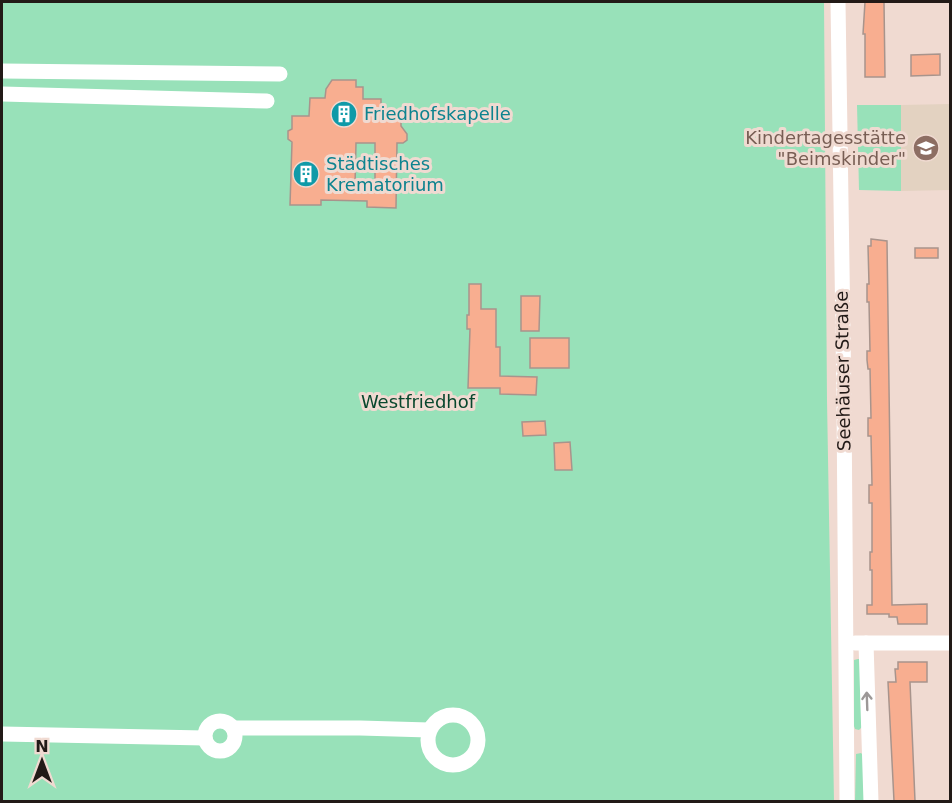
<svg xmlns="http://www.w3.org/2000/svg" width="952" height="803" viewBox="0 0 952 803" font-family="'DejaVu Sans',sans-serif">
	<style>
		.education { fill: #e3d2c1 }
		.green { fill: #98e1b9 }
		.building { fill: #f8ae90; stroke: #a8948c; stroke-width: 1.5; fill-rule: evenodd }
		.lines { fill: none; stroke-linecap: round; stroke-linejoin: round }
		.minor { stroke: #fff; stroke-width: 15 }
		.oneway { stroke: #9c9897 }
		.labels { text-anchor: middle; stroke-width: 6; stroke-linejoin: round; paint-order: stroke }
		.culture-label { font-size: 18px; fill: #0d838f; stroke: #f0dad1; text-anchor: start }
		.education-label { font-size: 18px; fill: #785e54; stroke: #f0dad1; text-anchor: end }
		.street-label { font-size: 18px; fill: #221a17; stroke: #f0dad1 }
		.park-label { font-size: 18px; fill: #08472d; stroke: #f0dad1 }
	</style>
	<rect width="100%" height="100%" fill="#f0dad1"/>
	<polygon class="education" points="950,104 950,190 901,191 901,105"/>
	<g class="green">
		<polygon points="2,2 824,2 827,400 834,801 2,802"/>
		<polygon points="857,105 901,105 901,191 859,190"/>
		<polygon points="858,659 860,659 862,727 859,730 855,729 854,726 854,660"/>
		<polygon points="861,753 864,756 867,801 855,802 856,754"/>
	</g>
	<g class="building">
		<polygon points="865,2 884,2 885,77 865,77 865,34 863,34"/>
		<polygon points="940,54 940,75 911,76 911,55"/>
		<path d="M 332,80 L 356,80 L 356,87 L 363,87 L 363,99 L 381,99 L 381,117 L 401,117 L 401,126 L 407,134 L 407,140 L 403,143 L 397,143 L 396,208 L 367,207 L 367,201 L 321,200 L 321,205 L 290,205 L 292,142 L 288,139 L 288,131 L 292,129 L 292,116 L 309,116 L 310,98 L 325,98 L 326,89 ZM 356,143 L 375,143 L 375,186 L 355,187 Z"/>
		<polygon points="871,239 887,241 892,605 927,604 927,624 898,624 897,617 889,617 889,614 867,614 867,605 872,605 872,570 870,570 870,552 872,552 872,503 869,503 869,485 872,485 871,436 868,436 868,418 871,418 870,369 868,369 867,360 867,351 870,351 869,302 867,302 867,284 869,284 868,246 871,246"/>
		<rect x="915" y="248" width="23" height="10"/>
		<polygon points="469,284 481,284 481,309 496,309 496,347 500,347 500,376 537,377 536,395 500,394 500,388 468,388 470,329 467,329 467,315 469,315"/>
		<polygon points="521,296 540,296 539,331 521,331"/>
		<rect x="530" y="338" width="39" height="30"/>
		<polygon points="545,421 546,435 523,436 522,422"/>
		<polygon points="570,442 572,470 555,470 554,443"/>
		<polygon points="898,662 927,662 927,682 910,682 915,801 894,801 888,682 896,682 895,669 898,669"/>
	</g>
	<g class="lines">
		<g class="minor">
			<polyline points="838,2 844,400 847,802"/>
			<polyline points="2,71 280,74"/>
			<polyline points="2,94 267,101"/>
			<polyline points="855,643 950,643"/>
			<polyline points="866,643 871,802"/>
			<circle cx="453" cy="740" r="25"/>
			<circle cx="220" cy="736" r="15"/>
			<polyline points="233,728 360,728 429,730"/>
			<polyline points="2,734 205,738"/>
		</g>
	</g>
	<defs><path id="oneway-shaft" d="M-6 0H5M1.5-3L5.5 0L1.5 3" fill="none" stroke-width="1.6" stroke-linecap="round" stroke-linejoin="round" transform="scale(1.5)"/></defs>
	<use class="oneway" href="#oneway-shaft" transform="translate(867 701) rotate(-92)"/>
	<defs>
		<symbol id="building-disc" viewBox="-11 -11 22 22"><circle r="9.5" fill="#0f9aa8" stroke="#f0dad1"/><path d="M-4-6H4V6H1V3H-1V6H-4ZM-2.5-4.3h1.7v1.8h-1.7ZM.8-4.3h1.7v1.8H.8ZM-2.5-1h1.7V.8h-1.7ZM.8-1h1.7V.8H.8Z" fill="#fff"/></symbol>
		<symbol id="school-disc" viewBox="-11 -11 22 22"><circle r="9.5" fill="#8d6e63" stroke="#f0dad1"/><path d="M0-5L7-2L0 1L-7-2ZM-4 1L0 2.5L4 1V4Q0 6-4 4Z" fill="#fff"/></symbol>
	</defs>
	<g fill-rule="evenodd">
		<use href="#building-disc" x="329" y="99" width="30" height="30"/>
		<use href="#school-disc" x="911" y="133" width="30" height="30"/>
		<use href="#building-disc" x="291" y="159" width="30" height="30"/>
	</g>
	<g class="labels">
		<g class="culture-label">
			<text x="364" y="120">Friedhofskapelle</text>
			<text x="326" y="170">Städtisches<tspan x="326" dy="21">Krematorium</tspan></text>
		</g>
		<g class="education-label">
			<text x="906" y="144">Kindertagesstätte<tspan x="906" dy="21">"Beimskinder"</tspan></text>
		</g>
		<g class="street-label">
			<text transform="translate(843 371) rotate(-91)" y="6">Seehäuser Straße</text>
		</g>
		<g class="park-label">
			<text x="418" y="408">Westfriedhof</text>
		</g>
	</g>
	<rect width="952" height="803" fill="none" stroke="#221a17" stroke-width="6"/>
	<g transform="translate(42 761)" stroke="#f0dad1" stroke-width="4.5" paint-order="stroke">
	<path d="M0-4.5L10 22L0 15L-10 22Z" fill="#221a17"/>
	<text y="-9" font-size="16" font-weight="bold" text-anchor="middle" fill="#221a17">N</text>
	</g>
</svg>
